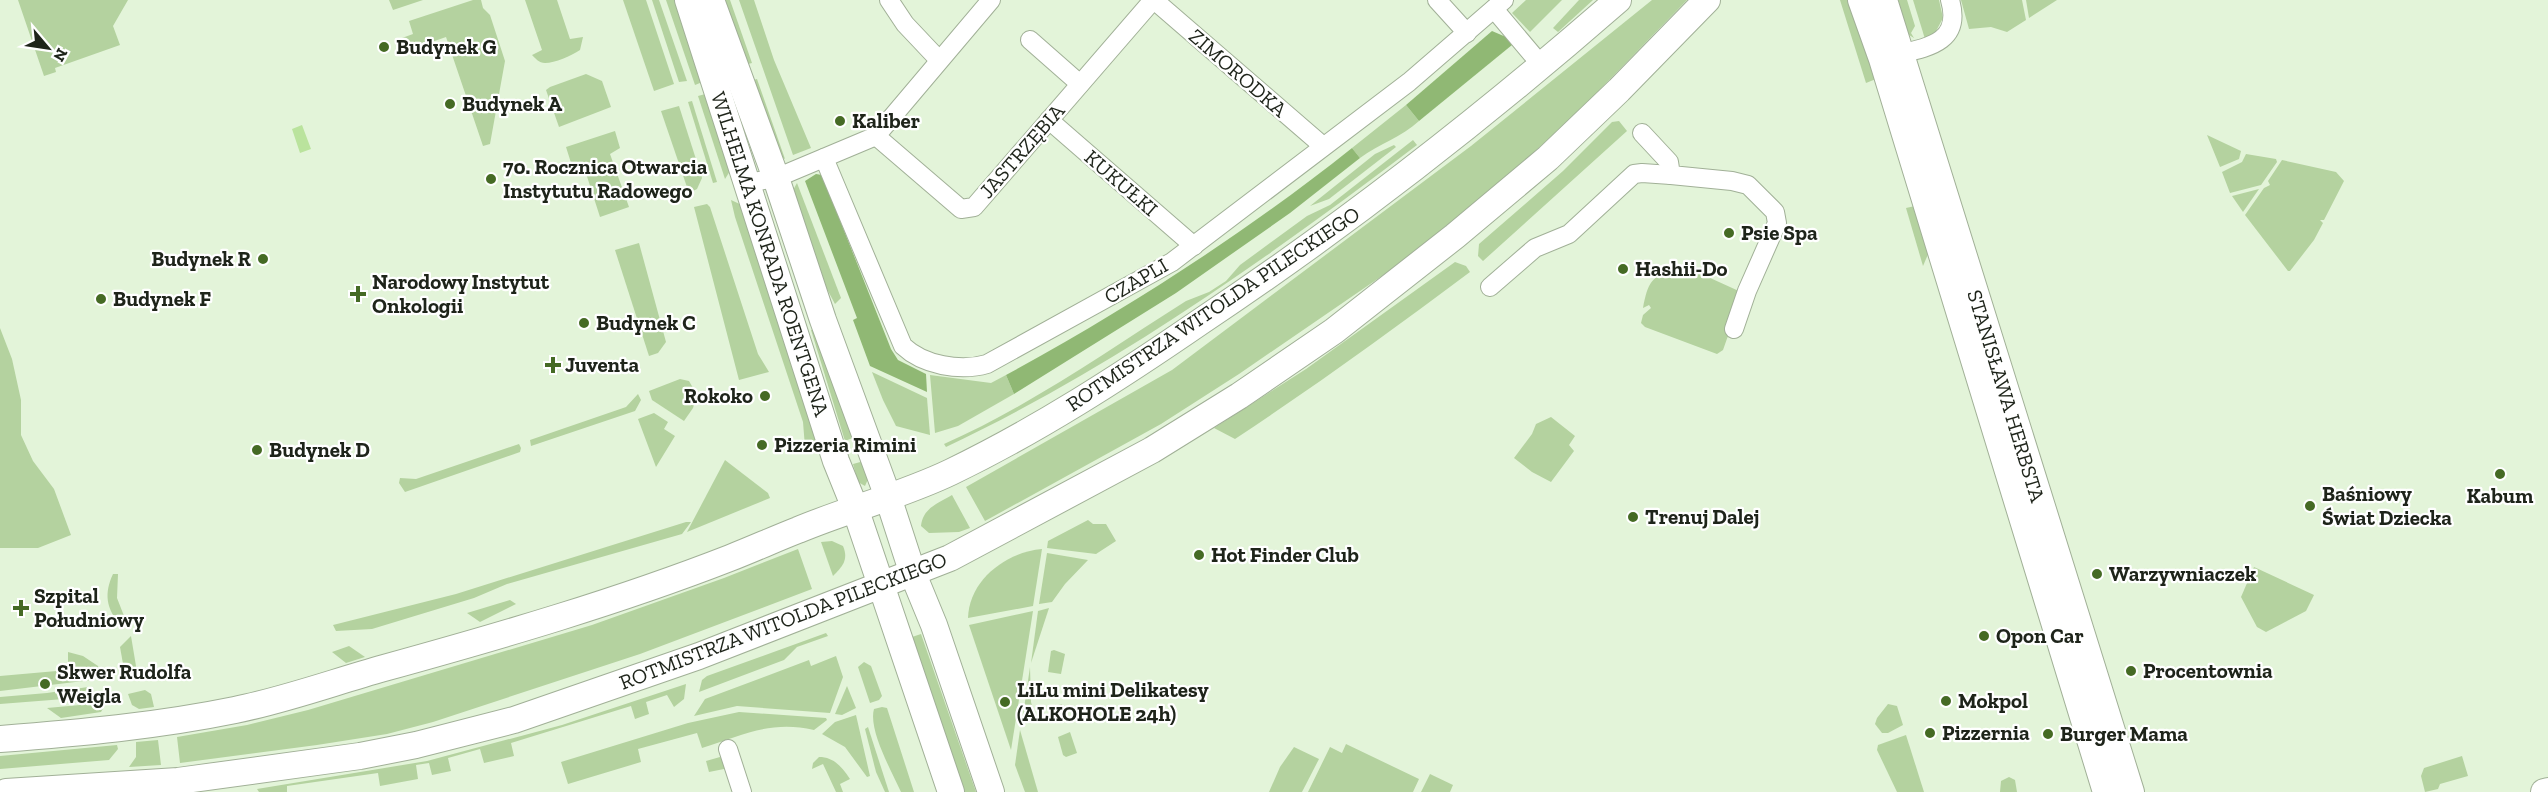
<svg xmlns="http://www.w3.org/2000/svg" width="2548" height="792" viewBox="0 0 2548 792" font-family="'Zilla Slab',serif">
	<style>
		.green { fill: #b4d29f }
		.forest { fill: #90b874 }
		.water { fill: #bae39d }
		.lines { fill: none; stroke-linecap: round; stroke-linejoin: round }
		.street-casing { stroke: #a1b097; stroke-width: 20 }
		.secondary-casing { stroke: #a1b097; stroke-width: 28 }
		.street { stroke: #fff; stroke-width: 18 }
		.secondary { stroke: #fff; stroke-width: 26 }
		.poi-dot { fill: #456a24; stroke: #fff; stroke-width: 2 }
		.labels { text-anchor: middle; stroke-width: 4.5; stroke-linejoin: round; paint-order: stroke }
		.poi-label { font-size: 21px; font-weight: bold; fill: #1e241a; stroke: #fff; text-anchor: start }
		.street-label { font-size: 21px; fill: #1e241a; stroke: #fff }
	</style>
	<rect width="100%" height="100%" fill="#e3f4d9"/>
	<g class="green">
		<polygon points="18,0 128,0 113,26 120,45 55,68 56,72 44,76"/>
		<polygon points="389,0 423,0 393,10"/>
		<polygon points="473,0 481,0 483,8 490,15 505,61 490,144 483,146 446,37 406,51 402,38 413,34 409,21"/>
		<path d="M 525,0 L 557,0 L 570,39 L 583,37 L 580,50 C 571,56 555,63 545,63 C 539,63 535,58 532,55 L 542,50 Z"/>
		<polygon points="623,0 646,0 674,84 654,91"/>
		<polygon points="652,0 659,0 687,81 679,82"/>
		<polygon points="666,0 678,0 705,81 695,85"/>
		<polygon points="721,0 730,0 752,63 744,65"/>
		<polygon points="739,0 754,0 774,60 811,148 793,155"/>
		<polygon points="1526,0 1562,0 1530,32 1512,13"/>
		<polygon points="1579,0 1593,0 1558,32 1553,28"/>
		<polygon points="1652,0 1687,0 1580,110 1533,153 1464,214 1395,267 1239,374 1161,424 985,521 966,487 1172,370 1471,146"/>
		<polygon points="1840,0 1851,0 1876,79 1866,83"/>
		<polygon points="1894,0 1907,0 1915,26 1911,33 1914,38 1904,32"/>
		<polygon points="1913,0 1939,0 1943,18 1935,33 1925,39"/>
		<polygon points="1961,0 2022,0 2026,20 2007,32 1991,27 1969,29"/>
		<polygon points="2026,0 2057,0 2029,18"/>
		<polygon points="586,74 602,81 611,107 559,127 546,90 550,87"/>
		<polygon points="757,79 785,159 779,156 750,81"/>
		<polygon points="709,93 730,171 725,179 698,96"/>
		<polygon points="692,101 717,182 713,183 688,102"/>
		<path d="M 1406,105 L 1419,121 C 1402,137 1379,144 1360,158 L 1352,148 Z"/>
		<polygon points="679,106 702,178 697,189 689,193 661,111"/>
		<polygon points="1619,121 1627,131 1483,261 1478,256 1479,244 1563,171 1612,122"/>
		<polygon points="615,131 620,148 610,154 629,207 600,217 583,164 572,166 566,147"/>
		<polygon points="2207,135 2241,151 2239,159 2220,167"/>
		<path d="M 1413,140 L 1417,145 C 1268,258 1115,367 946,447 L 944,444 C 1030,406 1107,351 1186,301 L 1209,292 L 1226,281 L 1240,265 L 1307,216 L 1330,205 Z"/>
		<polygon points="1394,145 1396,147 1329,199 1310,206 1375,154"/>
		<polygon points="2246,154 2276,159 2277,162 2261,185 2230,193 2222,172 2242,162"/>
		<polygon points="2282,160 2336,172 2344,181 2324,220 2320,220 2323,223 2314,240 2290,271 2288,271 2245,215 2264,188 2270,185 2268,181"/>
		<polygon points="797,183 841,298 835,304 813,263 792,192"/>
		<polygon points="2259,189 2243,212 2232,196"/>
		<polygon points="731,200 744,206 818,448 812,452 805,447 803,422 735,217"/>
		<polygon points="707,204 710,207 758,354 769,372 739,380 694,207"/>
		<polygon points="1915,206 1929,252 1923,266 1906,208"/>
		<polygon points="639,243 666,342 658,353 649,356 615,250"/>
		<path d="M 1455,262 L 1466,266 L 1470,272 C 1393,330 1315,386 1235,439 L 1214,428 L 1306,369 Z"/>
		<path d="M 1676,267 L 1686,267 L 1741,292 L 1742,296 L 1723,350 L 1717,354 L 1645,327 L 1641,323 L 1643,315 L 1651,308 L 1649,305 L 1643,308 C 1648,282 1651,277 1676,267 Z"/>
		<polygon points="0,328 12,359 21,400 21,435 33,461 54,489 71,535 38,548 0,548"/>
		<polygon points="815,329 855,437 845,441 811,330"/>
		<polygon points="872,372 927,398 930,435 896,426 883,400"/>
		<polygon points="930,375 991,383 1006,375 1014,394 958,426 935,433"/>
		<polygon points="680,379 689,381 697,395 693,408 684,421 652,400 649,391"/>
		<polygon points="638,394 641,400 635,411 531,446 530,440 626,407"/>
		<polygon points="654,413 668,422 664,429 675,436 656,467 638,419"/>
		<polygon points="1551,417 1575,436 1569,445 1574,451 1551,482 1532,472 1514,458 1532,434 1536,424"/>
		<polygon points="519,444 521,448 520,452 405,492 399,483 400,478 416,479"/>
		<polygon points="725,460 768,493 770,498 687,532"/>
		<polygon points="864,461 869,477 865,486 858,482 853,464"/>
		<path d="M 952,495 L 970,528 L 959,532 L 929,533 L 921,526 C 923,508 937,504 952,495 Z"/>
		<polygon points="1088,520 1093,524 1106,524 1116,541 1096,554 1047,548 1048,541"/>
		<polygon points="686,522 691,522 682,534 507,584 474,598 372,629 336,631 333,625 456,594"/>
		<path d="M 832,541 L 843,546 C 849,560 842,567 833,576 L 821,542 Z"/>
		<polygon points="798,549 812,589 640,654 433,722 387,734 317,745 180,763 177,737 247,725 308,710 592,625 724,578"/>
		<path d="M 1042,549 L 1033,606 L 968,618 C 969,580 1006,552 1042,549 Z"/>
		<polygon points="1047,553 1088,560 1065,584 1052,602 1039,604"/>
		<polygon points="2254,567 2314,595 2306,611 2266,632 2257,627 2241,597"/>
		<path d="M 113,574 L 118,574 L 117,598 L 126,621 L 120,624 C 106,609 104,593 113,574 Z"/>
		<polygon points="510,600 516,604 480,622 467,613"/>
		<polygon points="1049,608 1031,663 1038,611"/>
		<polygon points="1033,611 1011,750 969,625"/>
		<polygon points="826,633 828,636 797,647 784,660 699,692 702,680 707,676"/>
		<polygon points="921,634 976,792 962,792 909,638"/>
		<polygon points="131,636 137,672 125,675 120,647"/>
		<polygon points="349,646 365,657 346,663 332,652"/>
		<polygon points="1054,650 1065,654 1061,674 1048,672 1051,651"/>
		<polygon points="68,652 83,656 98,666 99,670 92,680 0,691 0,676 68,670"/>
		<polygon points="836,656 843,677 830,713 737,706 694,716 705,699 809,660 811,666"/>
		<polygon points="864,662 871,666 882,696 879,700 870,703 858,667"/>
		<polygon points="1030,667 1031,702 1035,717 1022,722"/>
		<polygon points="686,684 684,699 674,707 667,695 646,702 649,714 635,719 631,706 511,743 514,756 484,763 480,749 448,758 451,771 432,775 429,763 416,765 418,779 380,786 378,773 287,786 287,792 259,792 257,789 427,761 562,725"/>
		<polygon points="847,686 856,708 842,715 835,714"/>
		<polygon points="88,687 87,690 64,699 0,704 0,697 47,693"/>
		<polygon points="145,690 151,694 154,707 139,709 132,705 128,694"/>
		<polygon points="105,698 105,705 101,712 61,718 47,708 80,705"/>
		<polygon points="1062,704 1067,719 1054,721 1050,707"/>
		<polygon points="1888,704 1897,706 1903,725 1888,733 1882,733 1875,724 1877,718"/>
		<path d="M 882,707 L 887,708 L 914,792 L 901,792 C 892,772 868,730 874,709 Z"/>
		<path d="M 739,712 L 826,718 L 827,720 L 814,730 C 771,720 743,735 702,748 L 697,733 L 638,749 L 641,762 L 568,784 L 561,762 L 688,723 Z"/>
		<polygon points="856,715 870,776 867,777 845,747 822,734 835,722"/>
		<polygon points="868,727 889,792 885,792 876,772 865,729"/>
		<polygon points="1020,730 1038,792 1025,792 1015,765"/>
		<polygon points="1070,732 1077,753 1066,757 1063,755 1058,737"/>
		<polygon points="1906,735 1924,792 1897,792 1877,750 1878,745"/>
		<polygon points="158,740 161,765 129,767 136,757 136,742"/>
		<polygon points="1346,744 1419,779 1413,792 1308,792 1330,747 1342,753"/>
		<polygon points="117,745 118,749 109,760 0,769 0,756"/>
		<polygon points="1294,747 1319,759 1302,792 1269,792 1280,767"/>
		<polygon points="2462,756 2468,776 2440,784 2438,789 2425,792 2421,776 2424,768"/>
		<polygon points="720,757 725,759 729,768 709,772 706,761"/>
		<path d="M 819,757 C 834,757 842,767 850,779 L 840,784 L 843,792 L 836,792 L 823,764 L 812,769 L 813,763 Z"/>
		<polygon points="1430,774 1453,785 1450,792 1421,792"/>
		<polygon points="2009,777 2015,780 2017,792 2000,792 2001,781"/>
	</g>
	<g class="forest">
		<polygon points="1492,31 1506,37 1512,45 1419,121 1406,105"/>
		<path d="M 1352,148 L 1360,158 L 1290,213 L 1176,293 L 1014,394 L 1006,375 C 1127,309 1244,234 1352,148 Z"/>
		<polygon points="816,174 822,175 891,349 898,360 926,374 927,392 870,366 853,320 857,318 805,181"/>
	</g>
	<polygon class="water" points="302,125 311,149 300,153 292,129"/>
	<g class="lines">
		<defs>
			<g id="street">
				<polyline points="889,0 905,24 939,60"/>
				<polyline points="1154,0 1323,146"/>
				<polyline points="1437,0 1467,33"/>
				<polyline points="1494,9 1542,66"/>
				<polyline points="1030,40 1080,84"/>
				<path d="M 1891,56 C 1923,48 1963,45 1950,0"/>
				<polyline points="1049,120 1194,246"/>
				<polyline points="1642,133 1669,162 1671,175 1732,181 1748,185 1775,212 1777,223 1747,291 1734,329"/>
				<polyline points="876,136 961,209 974,207 1153,0"/>
				<path d="M 824,158 L 903,346 C 923,365 960,372 987,364 L 1172,262 L 1409,82 L 1504,0"/>
				<polyline points="747,183 776,178 876,136 991,0"/>
				<polyline points="1490,287 1535,248 1569,234 1634,174 1642,173 1671,175"/>
				<polyline points="728,749 742,792"/>
			</g>
			<g id="secondary">
				<polyline points="688,0 836,461 855,508 951,792"/>
				<polyline points="711,0 776,178 823,320 888,497 913,574 934,625 991,792"/>
				<polyline points="1861,0 1882,59 2106,792"/>
				<polyline points="1884,0 2131,792"/>
				<path d="M 0,739 C 79,733 157,726 235,710 C 285,700 334,682 384,668 C 500,636 617,602 730,558 C 753,549 775,539 798,530 C 848,509 901,496 951,472 C 1038,430 1120,377 1200,322 C 1347,224 1485,116 1618,0"/>
				<polyline points="6,792 178,781 360,756 416,745 514,720 699,656 950,558 1152,450 1239,396 1334,331 1455,236 1548,158 1619,90 1707,0"/>
				<polyline points="2544,792 2548,791"/>
			</g>
		</defs>
		<use href="#street" class="street-casing"/>
		<use href="#secondary" class="secondary-casing"/>
		<use href="#street" class="street"/>
		<use href="#secondary" class="secondary"/>
	</g>
	<g class="poi-dot">
		<circle cx="384" cy="47" r="6"/>
		<circle cx="450" cy="104" r="6"/>
		<circle cx="840" cy="121" r="6"/>
		<circle cx="491" cy="179" r="6"/>
		<circle cx="1729" cy="233" r="6"/>
		<circle cx="263" cy="259" r="6"/>
		<circle cx="1623" cy="269" r="6"/>
		<path d="M355 285h6v6h6v6h-6v6h-6v-6h-6v-6h6z"/>
		<circle cx="101" cy="299" r="6"/>
		<circle cx="584" cy="323" r="6"/>
		<path d="M550 356h6v6h6v6h-6v6h-6v-6h-6v-6h6z"/>
		<circle cx="765" cy="396" r="6"/>
		<circle cx="762" cy="445" r="6"/>
		<circle cx="257" cy="450" r="6"/>
		<circle cx="2500" cy="474" r="6"/>
		<circle cx="2310" cy="506" r="6"/>
		<circle cx="1633" cy="517" r="6"/>
		<circle cx="1199" cy="555" r="6"/>
		<circle cx="2097" cy="574" r="6"/>
		<path d="M18 599h6v6h6v6h-6v6h-6v-6h-6v-6h6z"/>
		<circle cx="1984" cy="636" r="6"/>
		<circle cx="2131" cy="671" r="6"/>
		<circle cx="45" cy="684" r="6"/>
		<circle cx="1946" cy="701" r="6"/>
		<circle cx="1005" cy="702" r="6"/>
		<circle cx="1930" cy="733" r="6"/>
		<circle cx="2048" cy="734" r="6"/>
	</g>
	<g class="labels">
		<g class="poi-label">
			<text x="396" y="54">Budynek G</text>
			<text x="462" y="111">Budynek A</text>
			<text x="852" y="128">Kaliber</text>
			<text x="503" y="174">70. Rocznica Otwarcia<tspan x="503" dy="24">Instytutu Radowego</tspan></text>
			<text x="1741" y="240">Psie Spa</text>
			<text x="251" y="266" text-anchor="end">Budynek R</text>
			<text x="1635" y="276">Hashii-Do</text>
			<text x="372" y="289">Narodowy Instytut<tspan x="372" dy="24">Onkologii</tspan></text>
			<text x="113" y="306">Budynek F</text>
			<text x="596" y="330">Budynek C</text>
			<text x="565" y="372">Juventa</text>
			<text x="753" y="403" text-anchor="end">Rokoko</text>
			<text x="774" y="452">Pizzeria Rimini</text>
			<text x="269" y="457">Budynek D</text>
			<text x="2322" y="501">Baśniowy<tspan x="2322" dy="24">Świat Dziecka</tspan></text>
			<text x="2500" y="503" text-anchor="middle">Kabum</text>
			<text x="1645" y="524">Trenuj Dalej</text>
			<text x="1211" y="562">Hot Finder Club</text>
			<text x="2109" y="581">Warzywniaczek</text>
			<text x="34" y="603">Szpital<tspan x="34" dy="24">Południowy</tspan></text>
			<text x="1996" y="643">Opon Car</text>
			<text x="2143" y="678">Procentownia</text>
			<text x="57" y="679">Skwer Rudolfa<tspan x="57" dy="24">Weigla</tspan></text>
			<text x="1017" y="697">LiLu mini Delikatesy<tspan x="1017" dy="24">(ALKOHOLE 24h)</tspan></text>
			<text x="1958" y="708">Mokpol</text>
			<text x="1942" y="740">Pizzernia</text>
			<text x="2060" y="741">Burger Mama</text>
		</g>
		<g class="street-label">
			<text transform="translate(1238 73) rotate(41)" y="7">ZIMORODKA</text>
			<text transform="translate(1022 151) rotate(-49)" y="7">JASTRZĘBIA</text>
			<text transform="translate(1121 183) rotate(41)" y="7">KUKUŁKI</text>
			<text transform="translate(770 254) rotate(72)" y="7">WILHELMA KONRADA ROENTGENA</text>
			<text transform="translate(1136 281) rotate(-30)" y="7">CZAPLI</text>
			<text transform="translate(1213 309) rotate(-34)" y="7">ROTMISTRZA WITOLDA PILECKIEGO</text>
			<text transform="translate(2006 396) rotate(73)" y="7">STANISŁAWA HERBSTA</text>
			<text transform="translate(783 621) rotate(-21)" y="7">ROTMISTRZA WITOLDA PILECKIEGO</text>
		</g>
	</g>
	<g transform="translate(48 48) rotate(119)" stroke="#ffffff" stroke-width="4.5" paint-order="stroke">
	<path d="M0-4.5L10 22L0 15L-10 22Z" fill="#1e241a"/>
	<text y="-9" font-size="16" font-weight="bold" text-anchor="middle" fill="#1e241a">N</text>
	</g>
</svg>
